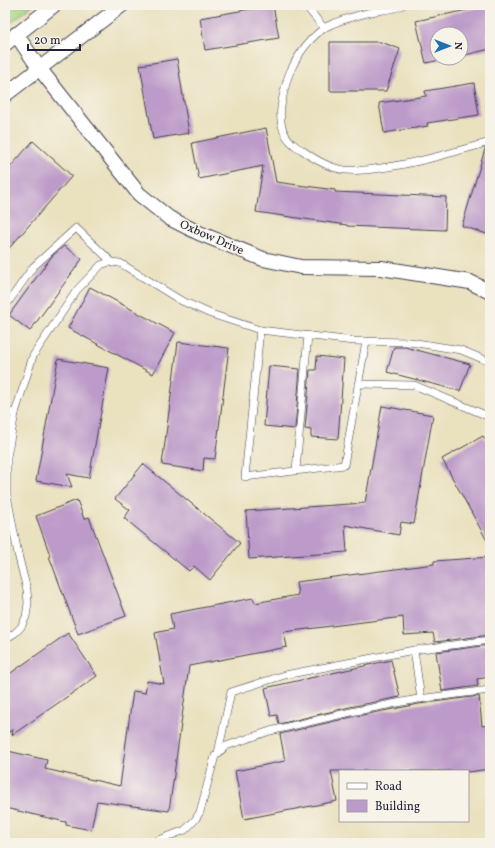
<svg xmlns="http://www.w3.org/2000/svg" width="495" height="848" viewBox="0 0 495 848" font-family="Vollkorn,serif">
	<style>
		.green { fill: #a9d684; stroke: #667c60 }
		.building { fill: #bc9ac9 }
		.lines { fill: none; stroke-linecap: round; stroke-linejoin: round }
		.service-casing { stroke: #403f4f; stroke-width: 8 }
		.minor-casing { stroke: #403f4f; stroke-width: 16 }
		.service { stroke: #fff; stroke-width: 7 }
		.minor { stroke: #fff; stroke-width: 14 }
		.labels { text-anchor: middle; stroke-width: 3.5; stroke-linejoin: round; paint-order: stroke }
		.street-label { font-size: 12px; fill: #22223b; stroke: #f7f3e8 }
	</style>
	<rect width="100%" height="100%" fill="#f7f3e8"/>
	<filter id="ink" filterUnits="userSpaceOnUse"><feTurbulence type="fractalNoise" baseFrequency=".025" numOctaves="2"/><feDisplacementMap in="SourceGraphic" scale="8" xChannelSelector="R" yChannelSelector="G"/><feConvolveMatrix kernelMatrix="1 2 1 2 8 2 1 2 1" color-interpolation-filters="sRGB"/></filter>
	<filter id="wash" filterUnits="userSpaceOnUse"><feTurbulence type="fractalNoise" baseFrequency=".012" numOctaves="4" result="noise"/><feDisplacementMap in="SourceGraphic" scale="16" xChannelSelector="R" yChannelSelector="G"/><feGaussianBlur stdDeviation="0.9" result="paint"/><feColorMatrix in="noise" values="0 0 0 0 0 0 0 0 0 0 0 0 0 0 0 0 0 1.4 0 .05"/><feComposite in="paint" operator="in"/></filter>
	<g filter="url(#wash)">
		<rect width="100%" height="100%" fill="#eae1bf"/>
		<polygon class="green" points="5,5 33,5 5,27"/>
		<g id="blocks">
			<g class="building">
				<polygon points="273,5 279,38 205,50 200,18"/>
				<polygon points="490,5 490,34 487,34 490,49 461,56 461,34 437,34 437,58 450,58 426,63 416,21"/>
				<polygon points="330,42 381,42 400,49 386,91 330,91"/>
				<polygon points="177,59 189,133 153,139 140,65"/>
				<polygon points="474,83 479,115 427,123 428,126 384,133 379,103 426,96 425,91"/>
				<polygon points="266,128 276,182 335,190 335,192 446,197 445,230 347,226 347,225 256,212 263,166 199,179 192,143"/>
				<polygon points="33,141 72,176 5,253 5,173"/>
				<polygon points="490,147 490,235 462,226 485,149"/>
				<polygon points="64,246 82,259 30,331 9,315 52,256"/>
				<polygon points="90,287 175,333 153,374 68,328"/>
				<polygon points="178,342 229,348 215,459 204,458 203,471 162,465"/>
				<polygon points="394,347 405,347 470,364 460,391 387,372"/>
				<polygon points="317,356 344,359 338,439 311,437 311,430 305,429 310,370 316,370"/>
				<polygon points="58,359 109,368 89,478 67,474 72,487 36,481"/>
				<polygon points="269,366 300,369 295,429 264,426"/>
				<polygon points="382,406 433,415 414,524 401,522 399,535 345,525 347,552 249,559 246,511 365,503"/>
				<polygon points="483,436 490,447 490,546 442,459"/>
				<polygon points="143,464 240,543 210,580 194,566 189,571 124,518 130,510 115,499"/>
				<polygon points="77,500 84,519 89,517 126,616 78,634 49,556 50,555 36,516"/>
				<polygon points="490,557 490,635 435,642 433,633 404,635 403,617 284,632 287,647 189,666 169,811 97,801 91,830 66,825 66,822 5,808 5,766 8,751 47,760 45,769 120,786 133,691 145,693 147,681 164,684 155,633 173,629 170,614 253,598 255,603 298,595 296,582 434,564 434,561"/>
				<polygon points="68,633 97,676 12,735 13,729 5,735 5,677"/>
				<polygon points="490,645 490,677 477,679 478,686 442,691 436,652"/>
				<polygon points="391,660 400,697 350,707 279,724 277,715 271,716 265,688"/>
				<polygon points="479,696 482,726 490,725 490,769 468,772 468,771 331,771 337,801 244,819 235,771 285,761 280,734 352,717 419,704"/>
			</g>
		</g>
	</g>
	<g filter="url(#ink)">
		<use href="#blocks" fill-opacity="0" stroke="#403f4f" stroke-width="1"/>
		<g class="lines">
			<defs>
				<g id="service">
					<polyline points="305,5 324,28"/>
					<path d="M 403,5 C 393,10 382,10 371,12 C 359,15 332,22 323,29 C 309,39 297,56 290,72 C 286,81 284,91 282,101 C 279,115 280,132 292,143 C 295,146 298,148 302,150 C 314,159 329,168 345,170 C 357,171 370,170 381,168 C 418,163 454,152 490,142"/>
					<polyline points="5,307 33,267 76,228 113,263"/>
					<polyline points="260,330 245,477 344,465 366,341"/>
					<polyline points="358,384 414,385 490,417"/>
					<polyline points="5,411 15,413"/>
					<polyline points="296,470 308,335"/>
					<polyline points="5,639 15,633 21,627 26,617 28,603 27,590 18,554 7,495 7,457 15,413 33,356 77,290 101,265 109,262 120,263 180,300 211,314 260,330 354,341 410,342 461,350 490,362"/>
					<polyline points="414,650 421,699"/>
					<polyline points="218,753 231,692 285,675 414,650 490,640"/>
					<polyline points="151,843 185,830 195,820 200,812 215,756 226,746 270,731 351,712 418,699 490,690"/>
				</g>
				<g id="minor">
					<polyline points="16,34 39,68 139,194 169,218 199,233 263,259 301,267 381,268 470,282 490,292"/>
					<polyline points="5,44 54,5"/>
					<polyline points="5,95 122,5"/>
				</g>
			</defs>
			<use href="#service" class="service-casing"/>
			<use href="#minor" class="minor-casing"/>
			<use href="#service" class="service"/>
			<use href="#minor" class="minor"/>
		</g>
	</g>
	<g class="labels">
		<g class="street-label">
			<text transform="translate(212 237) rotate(24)" y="4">Oxbow Drive</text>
		</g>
	</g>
	<rect width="495" height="848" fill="none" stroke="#f7f3e8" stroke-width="20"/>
	<rect x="339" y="770" width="130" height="52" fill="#f7f3e8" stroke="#a29fa3"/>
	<rect x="347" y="783" width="20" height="6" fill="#ffffff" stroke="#a29fa3"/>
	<text x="375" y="790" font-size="12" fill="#22223b">Road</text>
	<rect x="347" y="800" width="20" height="12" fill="#bc9ac9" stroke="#a29fa3"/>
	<text x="375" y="810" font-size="12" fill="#22223b">Building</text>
	<g transform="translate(449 46) rotate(90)"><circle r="19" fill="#f7f3e8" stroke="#a29fa3"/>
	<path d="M0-3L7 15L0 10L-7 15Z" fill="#1f6fb2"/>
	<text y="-6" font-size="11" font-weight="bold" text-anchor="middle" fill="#22223b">N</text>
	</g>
	<path d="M28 44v6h52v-6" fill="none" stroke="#22223b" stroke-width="2"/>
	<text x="34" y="44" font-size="12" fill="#22223b" stroke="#f7f3e8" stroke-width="3" paint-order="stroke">20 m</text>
</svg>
